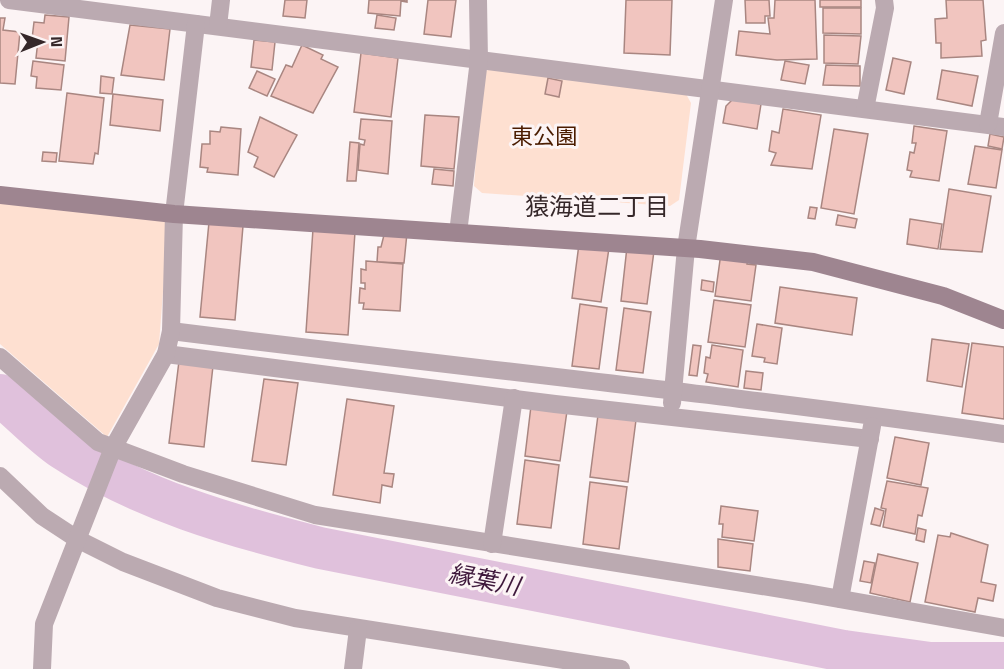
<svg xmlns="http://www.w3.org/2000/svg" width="1004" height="669" viewBox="0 0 1004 669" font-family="'Titillium Web','Noto Sans JP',sans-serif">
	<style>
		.green { fill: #fee0d1 }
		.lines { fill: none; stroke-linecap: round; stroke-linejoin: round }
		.river { stroke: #e0c1dc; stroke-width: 42 }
		.building { fill: #f1c5bf; stroke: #a98681; stroke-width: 1.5 }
		.street { stroke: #bbaab1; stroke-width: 18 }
		.secondary { stroke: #9e8590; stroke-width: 18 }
		.labels { text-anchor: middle; stroke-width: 6; stroke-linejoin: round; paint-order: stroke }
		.park-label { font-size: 22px; fill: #4a1c00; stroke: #fcf4f5 }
		.neighbourhood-label { font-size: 24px; fill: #352729; stroke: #fcf4f5 }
		.water-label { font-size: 24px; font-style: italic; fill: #3e183b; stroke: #fcf4f5 }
	</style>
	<rect width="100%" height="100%" fill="#fcf4f5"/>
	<g class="green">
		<polygon points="492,68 686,94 691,103 679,200 670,206 482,193 474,186 482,73"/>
		<polygon points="0,203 169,213 159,344 107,437 0,344"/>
	</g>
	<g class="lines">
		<path class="river" d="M 0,395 C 21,412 41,434 63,449 C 140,500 232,526 320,548 L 844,651 L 930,663 L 1004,663"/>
	</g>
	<g class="building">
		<polygon points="285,0 307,0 305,18 283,16"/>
		<polygon points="369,0 407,0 407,2 401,1 400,16 368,13"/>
		<polygon points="428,0 456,0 451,37 424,34"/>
		<polygon points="626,0 672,0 670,55 624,53"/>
		<polygon points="745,0 769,0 770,16 765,16 765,23 746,23"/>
		<polygon points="775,0 815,0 817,59 777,60 736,55 739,31 770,34 768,18 774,18"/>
		<rect x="820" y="0" width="41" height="7"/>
		<polygon points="946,0 983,0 986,40 981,41 982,56 941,58 941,43 936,43 935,19 947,18"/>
		<polygon points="823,8 861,8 861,34 823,33"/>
		<polygon points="45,15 69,17 65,61 36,58 38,40 32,39 34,22 44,23"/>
		<polygon points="377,15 396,18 394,30 375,28"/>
		<polygon points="0,18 5,18 3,30 20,32 15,84 0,83"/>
		<polygon points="130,25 170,29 164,80 121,75"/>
		<polygon points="824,35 861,36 858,64 824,63"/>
		<polygon points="254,40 275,42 272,70 251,67"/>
		<polygon points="302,45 323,55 321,59 338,67 313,113 271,96 286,65 292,67"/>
		<polygon points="361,53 398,58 391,117 354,112"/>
		<polygon points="893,58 911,62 904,94 886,90"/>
		<polygon points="33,61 64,65 61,90 36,88 37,77 31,76"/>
		<polygon points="785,61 809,65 805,84 781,80"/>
		<polygon points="826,65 860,66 860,86 823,85"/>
		<polygon points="942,70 978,76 972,106 937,99"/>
		<polygon points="257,71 275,79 267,96 249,88"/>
		<polygon points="101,76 114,78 112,94 100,93"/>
		<polygon points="548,78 562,81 559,97 545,94"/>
		<polygon points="67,93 104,98 98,154 95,153 93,164 59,161"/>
		<polygon points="113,94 163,100 160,131 110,125"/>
		<polygon points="733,99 761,104 757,129 723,123 726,106"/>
		<polygon points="783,109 821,115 812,169 771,165 776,153 769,151 772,131 779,133"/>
		<polygon points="425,115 459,117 454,169 421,166"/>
		<polygon points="260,117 297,135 274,177 254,167 258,157 248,152"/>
		<polygon points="361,119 392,121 388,174 358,170 360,144 364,145 365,140 359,139"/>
		<polygon points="914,126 947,131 939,181 910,177 912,171 907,170 910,152 914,153 916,143 912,143"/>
		<polygon points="221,127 241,129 238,175 207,172 208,168 200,167 202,144 210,144 210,131 220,132"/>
		<polygon points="834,129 868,134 854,214 821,208"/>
		<polygon points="990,134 1004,137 1002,149 988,146"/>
		<polygon points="350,142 359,143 356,181 347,181"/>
		<polygon points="975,146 1002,150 996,188 968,184"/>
		<polygon points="43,152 57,153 56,162 42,161"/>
		<polygon points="434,169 454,171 453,186 432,184"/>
		<polygon points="949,189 991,196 982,252 940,249"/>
		<polygon points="810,207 817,208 815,219 808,218"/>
		<polygon points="838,215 857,219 855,228 836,225"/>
		<polygon points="910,219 942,224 938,249 907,244"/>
		<polygon points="209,222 243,226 235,320 200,317"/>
		<polygon points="313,229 355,232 348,335 306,332"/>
		<polygon points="385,231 407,233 404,263 377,262 378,247 381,247"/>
		<polygon points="579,244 609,248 601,302 572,298"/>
		<polygon points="627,247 654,251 647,304 621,301"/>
		<polygon points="721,253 748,257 747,264 756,265 751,301 715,296"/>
		<polygon points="366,261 403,264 400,311 363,309 364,303 359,303 360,288 365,289 365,283 361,283 361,269 366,270"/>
		<polygon points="702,280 714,282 713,292 701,290"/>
		<polygon points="780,287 857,298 852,335 775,323"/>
		<polygon points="714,300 751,305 745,347 708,342"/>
		<polygon points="580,304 607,308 599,369 572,366"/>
		<polygon points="624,308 651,312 643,373 616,370"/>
		<polygon points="757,324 782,328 777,364 764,362 765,358 752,356"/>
		<polygon points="932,339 969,344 962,387 927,381"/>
		<polygon points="972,343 1004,347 1004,419 962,413"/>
		<polygon points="693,345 701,346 697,376 689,375"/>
		<polygon points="712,345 743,350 738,387 706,382 708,374 704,373 706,357 710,358"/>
		<polygon points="179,361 213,366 204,447 169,443"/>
		<polygon points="746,371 763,373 761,390 744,388"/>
		<polygon points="264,379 298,383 286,465 252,461"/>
		<polygon points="347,399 394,406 384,473 394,474 392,487 382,485 380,503 333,495"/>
		<polygon points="531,406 567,411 560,461 525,456"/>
		<polygon points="598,415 636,420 628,482 590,477"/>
		<polygon points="895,437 929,443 921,485 887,478"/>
		<polygon points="525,460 559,465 551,528 517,524"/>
		<polygon points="887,481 928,488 922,516 918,515 915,534 883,527 886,509 881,508"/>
		<polygon points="590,482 627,487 619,549 583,544"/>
		<polygon points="721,506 758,511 754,541 722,537 723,524 719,524"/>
		<polygon points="875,508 884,511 880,526 871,524"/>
		<polygon points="918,528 926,530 924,542 916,540"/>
		<polygon points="951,533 988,545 981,582 996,585 993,601 978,598 975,612 925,602 938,535 950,537"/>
		<polygon points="718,539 753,544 750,571 718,567"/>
		<polygon points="878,554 918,563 910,602 870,593"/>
		<polygon points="864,561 875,563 871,583 860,581"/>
	</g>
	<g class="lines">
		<g class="street">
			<polyline points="9,0 1004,127"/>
			<polyline points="218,26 221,0"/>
			<polyline points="865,109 885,8 884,0"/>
			<polyline points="988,124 1004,33"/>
			<polyline points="458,233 479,60 478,0"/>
			<path d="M 171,331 C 449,366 727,394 1004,434"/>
			<polyline points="166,354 555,404 870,439"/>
			<polyline points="0,357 98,442 183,474 315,515 806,593 1004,628"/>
			<polyline points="672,403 686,248 724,0"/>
			<polyline points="0,476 42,516 77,539 123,562 217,598 295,618 621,669"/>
			<polyline points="492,544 514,398"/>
			<polyline points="840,599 872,426"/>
			<polyline points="42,669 44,624 113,448 166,354 171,331 174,214 196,24"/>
			<polyline points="353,669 358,629"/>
		</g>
		<polyline class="secondary" points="0,195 174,214 700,249 813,262 943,296 1004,320"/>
	</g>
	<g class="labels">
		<g class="park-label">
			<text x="544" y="144">東公園</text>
		</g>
		<g class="neighbourhood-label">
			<text x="597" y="215">猿海道二丁目</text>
		</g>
		<g class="water-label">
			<text transform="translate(484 580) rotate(11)" y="8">縁葉川</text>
		</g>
	</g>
	<g transform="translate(42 42) rotate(89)" stroke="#fcf4f5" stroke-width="4.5" paint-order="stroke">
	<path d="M0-4.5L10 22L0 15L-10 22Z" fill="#352729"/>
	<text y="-9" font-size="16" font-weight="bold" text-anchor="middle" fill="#352729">N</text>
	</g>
</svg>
